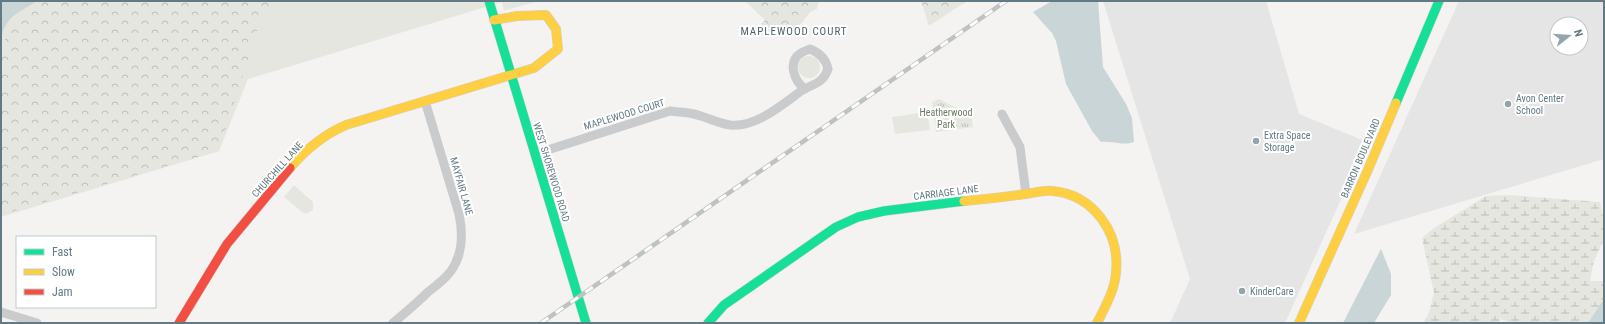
<svg xmlns="http://www.w3.org/2000/svg" width="1605" height="324" viewBox="0 0 1605 324" font-family="'Roboto Condensed',sans-serif">
	<style>
		.built { fill: #e4e5e4; fill-rule: evenodd }
		.grass { fill: #e4e6df }
		.forest { fill: url(#forest-crowns) }
		.wetland { fill: url(#wetland-marsh) }
		.park { fill: url(#park-tufts) }
		.water { fill: #c9d5d6 }
		.lines { fill: none; stroke-linecap: round; stroke-linejoin: round }
		.fast-casing { stroke: #cfd1d0; stroke-width: 10 }
		.slow-casing { stroke: #cfd1d0; stroke-width: 10 }
		.jam-casing { stroke: #cfd1d0; stroke-width: 10 }
		.street { stroke: #cacbcc; stroke-width: 9 }
		.fast { stroke: #16e098; stroke-width: 9 }
		.slow { stroke: #ffcf43; stroke-width: 9 }
		.jam { stroke: #f24e42; stroke-width: 9 }
		.rail-casing { stroke: #bfc2c2; stroke-width: 4.5 }
		.rail { stroke: #fff; stroke-width: 3; stroke-dasharray: 9; stroke-linecap: butt }
		.poi-dot { fill: #95a4aa; stroke: #fff; stroke-width: 1.5 }
		.labels { text-anchor: middle; stroke-width: 4; stroke-linejoin: round; paint-order: stroke }
		.poi-label { font-size: 10px; fill: #627a84; stroke: #fff; text-anchor: start }
		.park-label { font-size: 10px; fill: #6a7a61; stroke: #fff }
		.street-label { font-size: 10px; fill: #627a84; stroke: #fff }
		.neighbourhood-label { font-size: 11px; letter-spacing: 1px; fill: #506268; stroke: #fff }
	</style>
	<defs>
		<pattern id="forest-crowns" width="20" height="18" patternUnits="userSpaceOnUse"><rect width="20" height="18" fill="#e4e6df"/><path d="M2 6a3 3 0 1 1 6 0M12 15a3 3 0 1 1 6 0" fill="none" stroke="#bcbfba"/></pattern>
		<pattern id="wetland-marsh" width="20" height="14" patternUnits="userSpaceOnUse"><rect width="20" height="14" fill="#e4e6df"/><path d="M1 5h8M5 5V1M11 12h8M15 12V8" fill="none" stroke="#bcbfba"/></pattern>
		<pattern id="park-tufts" width="24" height="20" patternUnits="userSpaceOnUse"><rect width="24" height="20" fill="#e4e6df"/><path d="M3 7l-1-3M5 7V3M7 7l1-3M15 17l-1-3M17 17v-4M19 17l1-3" fill="none" stroke="#bcbfba"/></pattern>
	</defs>
	<rect width="100%" height="100%" fill="#f4f3f1"/>
	<g class="built">
		<polygon points="1103,1 1266,1 1299,114 1367,142 1285,323 1170,323 1190,279"/>
		<path d="M 1459,1 L 1604,1 L 1604,159 L 1354,234 ZM 1557,24 L 1581,24 L 1581,48 L 1557,48 Z"/>
	</g>
	<g class="grass">
		<polygon points="1,1 538,1 504,11 502,2 248,79 219,151 1,217"/>
		<circle cx="809" cy="67" r="11"/>
		<polygon points="927,112 930,130 895,134 892,117"/>
		<polygon points="294,185 313,202 313,210 306,214 302,212 284,197"/>
	</g>
	<g class="forest">
		<polygon points="40,1 273,1 262,15 219,151 1,215 1,48 14,20 34,9"/>
		<polygon points="745,1 819,1 817,9 810,12 800,25 763,35 758,28 765,20"/>
		<polygon points="921,1 967,1 929,26"/>
	</g>
	<polygon class="wetland" points="1508,195 1600,202 1604,222 1603,241 1594,261 1590,281 1604,281 1604,299 1588,323 1512,323 1500,319 1499,323 1423,323 1429,313 1434,293 1422,238 1434,228 1486,196"/>
	<polygon class="park" points="939,99 971,115 973,127 936,132 932,102"/>
	<g class="water">
		<path d="M 1,1 L 36,1 C 19,14 8,13 1,37 Z"/>
		<path d="M 1052,1 L 1098,1 L 1103,67 L 1126,104 L 1132,118 L 1134,142 C 1123,146 1113,141 1101,142 L 1092,131 L 1066,84 L 1056,41 L 1052,33 L 1033,12 Z"/>
		<polygon points="1381,249 1391,274 1391,295 1374,323 1343,323"/>
		<polygon points="1604,299 1604,323 1588,323"/>
	</g>
	<g class="lines">
		<defs>
			<g id="fast">
				<polyline points="489,1 586,323"/>
				<polyline points="1396,103 1439,1"/>
				<polyline points="708,323 724,305 836,227 858,217 884,211 964,201"/>
			</g>
			<g id="slow">
				<path d="M 290,168 C 306,149 323,135 346,125 L 534,68 L 558,49 L 556,29 L 546,15 L 517,16 L 494,20"/>
				<path d="M 964,201 C 985,199 1005,197 1025,194 C 1034,193 1044,190 1053,191 C 1093,195 1120,232 1116,272 C 1115,290 1105,307 1097,323"/>
				<polyline points="1299,323 1367,172 1396,103"/>
			</g>
			<polyline id="jam" points="179,323 227,244 290,168"/>
		</defs>
		<use href="#fast" class="fast-casing"/>
		<use href="#slow" class="slow-casing"/>
		<use href="#jam" class="jam-casing"/>
		<g class="street">
			<polyline points="1002,114 1020,147 1026,194"/>
			<path d="M 535,154 L 670,111 C 676,112 683,112 689,113 C 703,115 716,123 730,125 C 755,128 782,105 801,91 C 812,84 823,84 828,69 C 826,59 820,53 810,49 C 808,50 804,51 801,53 C 787,62 794,81 805,89"/>
			<polyline points="1,312 37,323"/>
			<path d="M 393,323 C 405,313 417,303 428,292 C 436,286 445,279 451,271 C 463,254 463,233 459,214 L 425,101"/>
		</g>
		<use href="#fast" class="fast"/>
		<use href="#slow" class="slow"/>
		<use href="#jam" class="jam"/>
		<defs>
			<polyline id="rail" points="541,323 1006,1"/>
		</defs>
		<use href="#rail" class="rail-casing"/>
		<use href="#rail" class="rail"/>
	</g>
	<g class="poi-dot">
		<circle cx="1508" cy="104" r="4"/>
		<circle cx="1256" cy="141" r="4"/>
		<circle cx="1242" cy="291" r="4"/>
	</g>
	<g class="labels">
		<g class="poi-label">
			<text x="1516" y="102">Avon Center<tspan x="1516" dy="12">School</tspan></text>
			<text x="1264" y="139">Extra Space<tspan x="1264" dy="12">Storage</tspan></text>
			<text x="1250" y="295">KinderCare</text>
		</g>
		<g class="park-label">
			<text x="946" y="116">Heatherwood<tspan x="946" dy="12">Park</tspan></text>
		</g>
		<g class="street-label">
			<text transform="translate(624 114) rotate(-17)" y="4">MAPLEWOOD COURT</text>
			<text transform="translate(1360 158) rotate(-67)" y="4">BARRON BOULEVARD</text>
			<text transform="translate(277 169) rotate(-48)" y="4">CHURCHILL LANE</text>
			<text transform="translate(552 172) rotate(73)" y="4">WEST SHOREWOOD ROAD</text>
			<text transform="translate(462 186) rotate(74)" y="4">MAYFAIR LANE</text>
			<text transform="translate(946 192) rotate(-7)" y="4">CARRIAGE LANE</text>
		</g>
		<g class="neighbourhood-label">
			<text x="794" y="35">MAPLEWOOD COURT</text>
		</g>
	</g>
	<rect width="1605" height="324" fill="none" stroke="#627a84" stroke-width="4"/>
	<rect x="16" y="236" width="140" height="72" fill="#ffffff" stroke="#c0cace"/>
	<rect x="24" y="249" width="20" height="6" fill="#16e098" stroke="#c0cace"/>
	<text x="52" y="256" font-size="12" fill="#627a84">Fast</text>
	<rect x="24" y="269" width="20" height="6" fill="#ffcf43" stroke="#c0cace"/>
	<text x="52" y="276" font-size="12" fill="#627a84">Slow</text>
	<rect x="24" y="289" width="20" height="6" fill="#f24e42" stroke="#c0cace"/>
	<text x="52" y="296" font-size="12" fill="#627a84">Jam</text>
	<g transform="translate(1569 36) rotate(73)"><circle r="19" fill="#ffffff" stroke="#c0cace"/>
	<path d="M0-3L7 15L0 10L-7 15Z" fill="#95a4aa"/>
	<text y="-6" font-size="11" font-weight="bold" text-anchor="middle" fill="#627a84">N</text>
	</g>
</svg>
